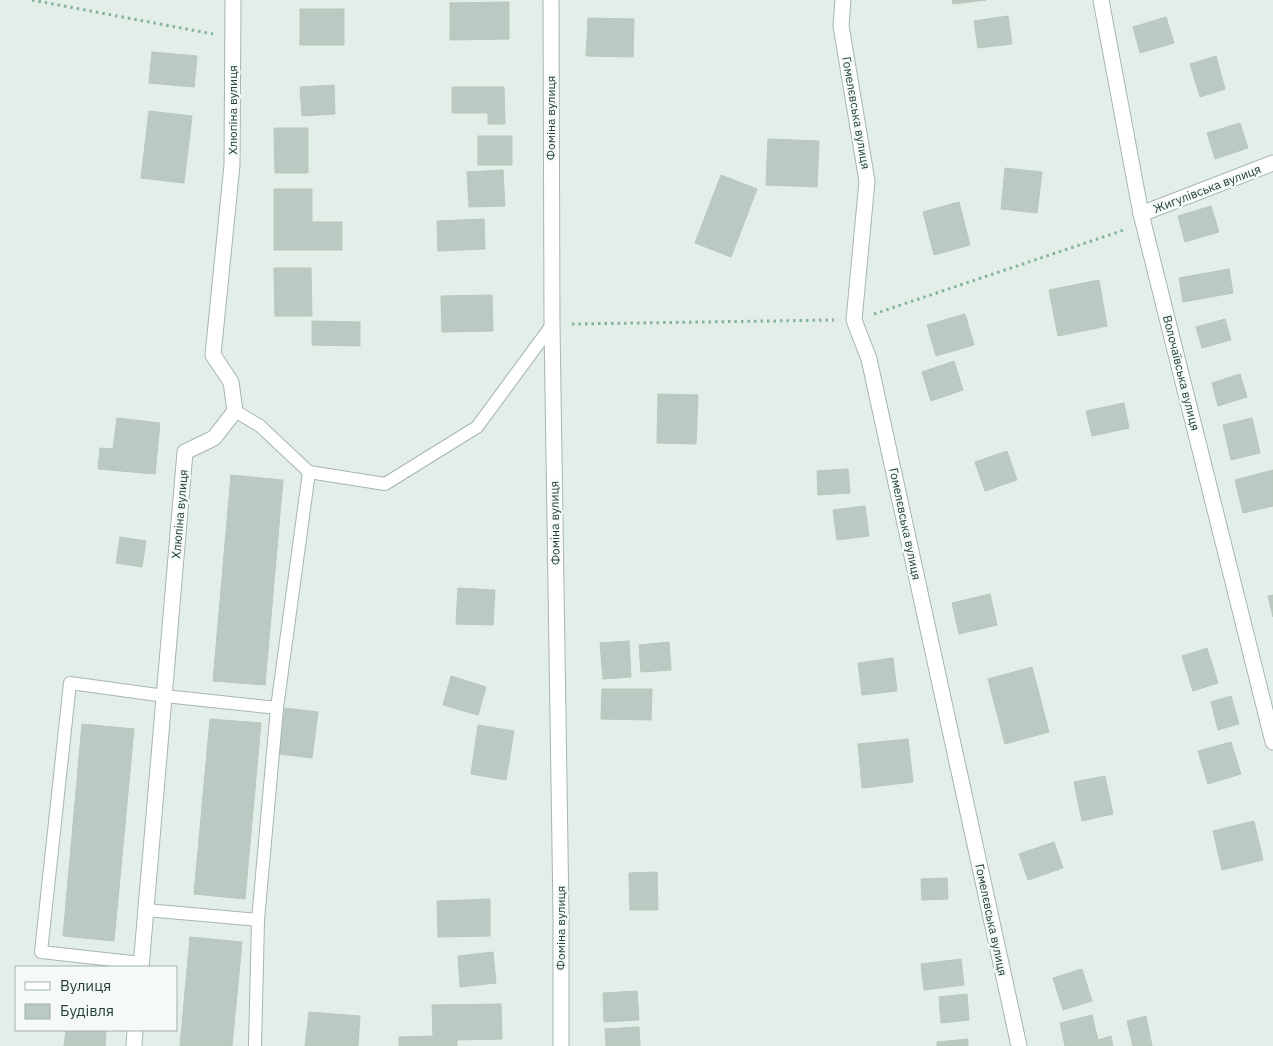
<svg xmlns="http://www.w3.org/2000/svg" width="1273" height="1046" viewBox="0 0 1273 1046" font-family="'IBM Plex Sans',sans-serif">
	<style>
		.building { fill: #bac9c1; stroke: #b7c8be }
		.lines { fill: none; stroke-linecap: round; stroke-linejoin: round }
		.service-casing { stroke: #a6b6ae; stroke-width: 14 }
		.minor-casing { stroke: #a6b6ae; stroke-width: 17 }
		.path { stroke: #84b29d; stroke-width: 3; stroke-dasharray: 2.5 4; stroke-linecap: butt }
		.service { stroke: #fff; stroke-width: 12 }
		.minor { stroke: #fff; stroke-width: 15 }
		.labels { text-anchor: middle; stroke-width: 4.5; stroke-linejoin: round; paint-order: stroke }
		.street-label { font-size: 12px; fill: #234034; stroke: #f5faf7 }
	</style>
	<rect width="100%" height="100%" fill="#e4eee8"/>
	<g class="building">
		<polygon points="952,0 986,0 953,4"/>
		<polygon points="509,2 509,39 450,40 450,3"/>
		<rect x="300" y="9" width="44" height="36"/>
		<polygon points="1008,16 1012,44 978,48 974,21"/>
		<polygon points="1166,17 1174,43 1140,53 1133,27"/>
		<polygon points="588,18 634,19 633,57 586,56"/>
		<polygon points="152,52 197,56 194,87 149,83"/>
		<polygon points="1216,56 1225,89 1200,97 1190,64"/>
		<polygon points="334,85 335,114 302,116 300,87"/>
		<polygon points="452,87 504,87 505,124 488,124 488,113 452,113"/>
		<polygon points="149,111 192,116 184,183 141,178"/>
		<polygon points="1240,123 1248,148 1215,159 1207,133"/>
		<polygon points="274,128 308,128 308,173 275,173"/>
		<rect x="478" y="136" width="34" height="29"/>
		<polygon points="768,139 819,141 817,187 766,185"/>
		<polygon points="1005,168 1042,172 1037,213 1001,209"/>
		<polygon points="503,170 505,206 469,207 467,172"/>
		<polygon points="721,175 757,189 731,257 695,243"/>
		<polygon points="274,189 312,189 312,222 342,222 342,250 274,250"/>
		<polygon points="959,202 970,245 934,255 923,212"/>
		<polygon points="1211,206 1219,232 1185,242 1178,216"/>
		<polygon points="484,219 485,249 438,251 437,221"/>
		<polygon points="274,268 311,268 312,316 275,316"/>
		<polygon points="1229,269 1233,293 1183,302 1179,278"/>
		<polygon points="1099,280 1107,326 1058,336 1049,290"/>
		<polygon points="492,295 493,331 442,332 441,296"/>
		<polygon points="965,314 974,345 936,356 927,325"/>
		<polygon points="1225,319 1231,340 1202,348 1196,327"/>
		<polygon points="312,321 360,322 360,346 312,345"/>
		<polygon points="954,361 963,390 931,401 922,372"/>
		<polygon points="1240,374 1247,397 1218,406 1212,383"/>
		<polygon points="658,394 698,395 696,444 657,443"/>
		<polygon points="1124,403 1129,428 1092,436 1086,411"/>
		<polygon points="117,418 160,423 155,474 98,469 100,448 113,449"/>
		<polygon points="1252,418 1260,453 1231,460 1223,425"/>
		<polygon points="1007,451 1017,480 985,491 975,462"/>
		<polygon points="848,469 850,493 818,495 817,471"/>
		<polygon points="1273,470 1273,506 1243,513 1235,480"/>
		<polygon points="231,475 283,480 265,685 213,681"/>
		<polygon points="865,506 869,536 837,540 833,510"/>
		<polygon points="120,537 146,541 142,567 116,563"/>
		<polygon points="458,588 495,590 493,625 456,624"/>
		<polygon points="990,594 997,625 959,634 952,603"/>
		<polygon points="1273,595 1273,617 1268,596"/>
		<polygon points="629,641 631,677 603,679 600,643"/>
		<polygon points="669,642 671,670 641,672 639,645"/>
		<polygon points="1207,648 1218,683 1193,691 1182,656"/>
		<polygon points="893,658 897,691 862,695 858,663"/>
		<polygon points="1032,667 1049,732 1005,744 988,679"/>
		<polygon points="451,676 486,687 478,715 443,705"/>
		<polygon points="602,689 652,689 651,720 601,719"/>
		<polygon points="1231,696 1239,724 1218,730 1211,702"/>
		<polygon points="285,708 318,712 312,758 279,754"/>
		<polygon points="210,719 261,723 245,899 194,894"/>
		<polygon points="82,724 134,729 114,941 63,936"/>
		<polygon points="478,725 514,731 506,780 471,774"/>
		<polygon points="908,739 913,782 862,788 858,744"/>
		<polygon points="1231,742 1241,774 1208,784 1198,751"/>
		<polygon points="1105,776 1113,814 1082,821 1074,782"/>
		<polygon points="1254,821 1263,860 1222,870 1213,831"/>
		<polygon points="1054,842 1063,868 1028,880 1019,854"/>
		<polygon points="657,872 658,910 630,910 629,873"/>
		<polygon points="947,878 948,899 922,900 921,879"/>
		<polygon points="490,899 490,936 438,937 437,901"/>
		<polygon points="190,937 242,942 232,1046 180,1046"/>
		<polygon points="493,952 496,983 460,987 458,956"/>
		<polygon points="961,959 964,985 924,990 921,964"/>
		<polygon points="1082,969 1092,1001 1063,1010 1053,978"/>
		<polygon points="637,991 639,1020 604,1022 603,993"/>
		<polygon points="967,994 969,1020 941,1023 939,997"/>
		<polygon points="501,1004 502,1039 457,1040 457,1046 399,1046 399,1037 433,1036 432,1005"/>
		<polygon points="309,1012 360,1016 358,1046 305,1046"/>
		<polygon points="1092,1015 1098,1040 1111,1036 1113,1046 1065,1046 1060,1023"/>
		<polygon points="1146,1016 1152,1046 1133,1046 1127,1021"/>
		<polygon points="639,1027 640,1046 606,1046 605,1029"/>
		<polygon points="66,1030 106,1030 105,1046 64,1046"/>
		<polygon points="968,1039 968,1046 937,1046 937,1042"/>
	</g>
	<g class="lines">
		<defs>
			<g id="service">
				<polyline points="235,411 260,426 309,472 385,484 477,427 552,325"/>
				<polyline points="146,910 258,920"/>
				<polyline points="141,963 41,952 70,683 165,696 277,708"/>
				<polyline points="255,1046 258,920 277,708 309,472"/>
			</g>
			<g id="minor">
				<polyline points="551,0 552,325 561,913 561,1046"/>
				<polyline points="843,0 841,26 867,181 854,320 869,359 1019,1046"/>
				<polyline points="1101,0 1141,214 1273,742"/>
				<polyline points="1141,214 1273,163"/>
				<polyline points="141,967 185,452 214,438 235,411 231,382 213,355 232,165 233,0"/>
				<polyline points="134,1046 135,1030"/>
			</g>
		</defs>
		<use href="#service" class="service-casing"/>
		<use href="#minor" class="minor-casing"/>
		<g class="path">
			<polyline points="32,0 213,34"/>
			<polyline points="874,314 1124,230"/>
			<polyline points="572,324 834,320"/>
		</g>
		<use href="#service" class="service"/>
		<use href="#minor" class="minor"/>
	</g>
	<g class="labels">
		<g class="street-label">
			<text transform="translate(233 110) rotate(-90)" y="4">Хлюпіна вулиця</text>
			<text transform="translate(856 113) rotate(80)" y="4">Гомелєвська вулиця</text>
			<text transform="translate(551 118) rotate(-90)" y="4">Фоміна вулиця</text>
			<text transform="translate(1207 189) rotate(-21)" y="4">Жигулівська вулиця</text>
			<text transform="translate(1181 373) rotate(76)" y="4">Волочаївська вулиця</text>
			<text transform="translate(180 514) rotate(-85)" y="4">Хлюпіна вулиця</text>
			<text transform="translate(555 523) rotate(-91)" y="4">Фоміна вулиця</text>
			<text transform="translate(905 524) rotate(78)" y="4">Гомелєвська вулиця</text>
			<text transform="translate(991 920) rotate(78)" y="4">Гомелєвська вулиця</text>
			<text transform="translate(561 928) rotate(-90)" y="4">Фоміна вулиця</text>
		</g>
	</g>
	<rect x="15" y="966" width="162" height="65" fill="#f5faf7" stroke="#a1b0a9"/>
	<rect x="25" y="982" width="25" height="8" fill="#ffffff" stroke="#a1b0a9"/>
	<text x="60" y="991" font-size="15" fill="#234034">Вулиця</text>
	<rect x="25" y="1004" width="25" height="15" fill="#bac9c1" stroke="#a1b0a9"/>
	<text x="60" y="1016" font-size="15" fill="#234034">Будівля</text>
</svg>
